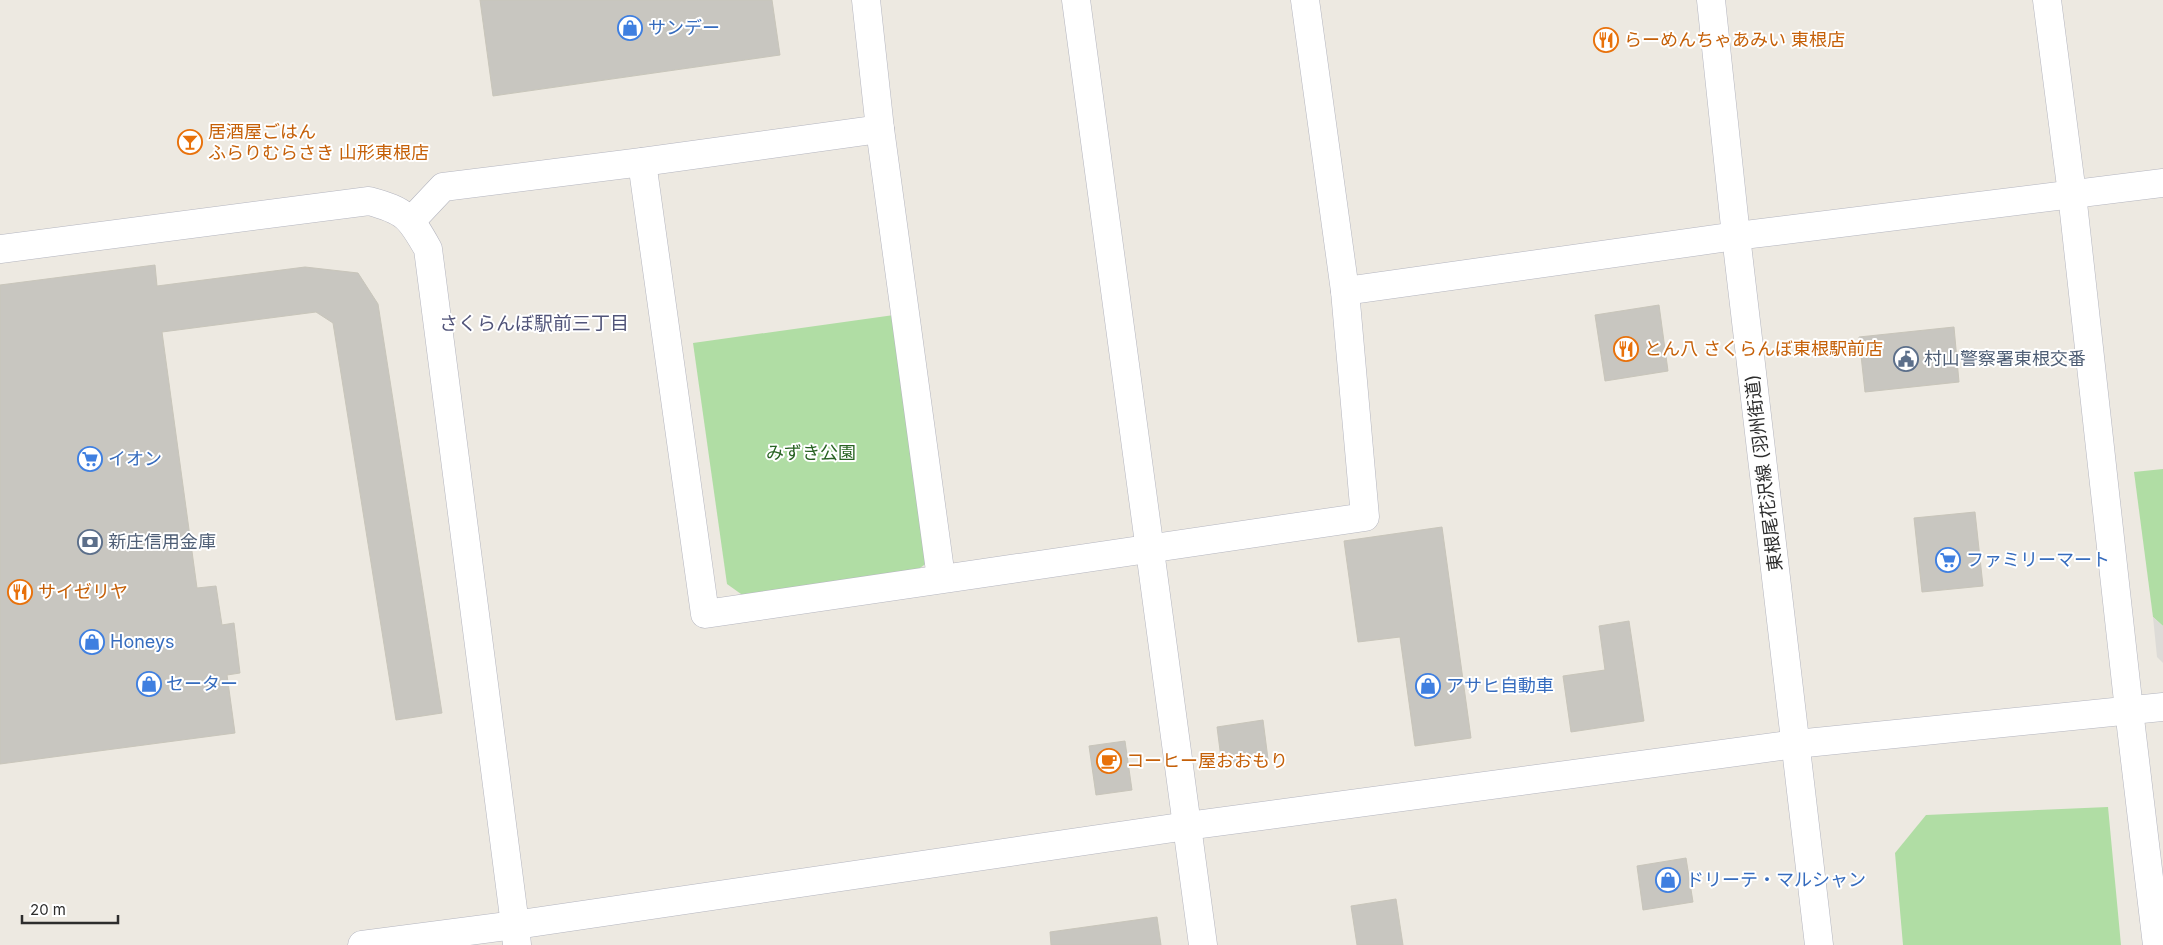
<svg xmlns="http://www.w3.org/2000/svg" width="2163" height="945" viewBox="0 0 2163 945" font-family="Inter,'Noto Sans JP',sans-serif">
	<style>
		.green { fill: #b0dda4 }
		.plaza { fill: #dddbd7 }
		.building { fill: #c8c6c0; stroke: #c8c5ba }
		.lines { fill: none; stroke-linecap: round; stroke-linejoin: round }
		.street-casing { stroke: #b4b5bf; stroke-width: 29 }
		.secondary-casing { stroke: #b4b5bf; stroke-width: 29 }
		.street { stroke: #fff; stroke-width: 28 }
		.secondary { stroke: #fff; stroke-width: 28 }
		.labels { text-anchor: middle; stroke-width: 4; stroke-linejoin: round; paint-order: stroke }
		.shop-label { font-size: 18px; fill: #366cbe; stroke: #fff; text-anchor: start }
		.food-label { font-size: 18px; fill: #c56008; stroke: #fff; text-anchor: start }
		.service-label { font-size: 18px; fill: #4e5e75; stroke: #fff; text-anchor: start }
		.park-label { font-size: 18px; fill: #296323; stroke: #fff }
		.street-label { font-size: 18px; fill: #2d2d2d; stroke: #fff }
		.neighbourhood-label { font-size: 19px; fill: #515479; stroke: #fff }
	</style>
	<rect width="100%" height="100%" fill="#ede9e1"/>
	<g class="green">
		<polygon points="894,315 928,562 912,574 748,599 727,584 693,343"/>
		<polygon points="2163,469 2163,626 2153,617 2134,472"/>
		<polygon points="2108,807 2121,945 1903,945 1895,853 1926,815"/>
	</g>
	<polygon class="plaza" points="2153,617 2163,626 2163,663 2157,657"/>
	<g class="building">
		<polygon points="480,0 772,0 780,55 493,96"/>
		<polygon points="155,265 157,286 305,267 358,273 378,304 442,713 396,720 333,323 316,312 162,332 197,588 216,586 222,625 234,623 240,673 227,675 235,733 0,764 0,285"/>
		<polygon points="1659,305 1668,371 1605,381 1595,315"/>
		<polygon points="1954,327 1959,382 1865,392 1859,337"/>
		<polygon points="1975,512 1983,586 1922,592 1914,518"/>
		<polygon points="1442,527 1471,738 1415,746 1400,637 1358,642 1344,541"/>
		<polygon points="1629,621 1644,721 1571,732 1563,676 1605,670 1599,626"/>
		<polygon points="1263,720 1268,759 1222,766 1217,727"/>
		<polygon points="1125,741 1132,790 1096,795 1089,746"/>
		<polygon points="1686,858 1693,902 1643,910 1637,866"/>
		<polygon points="1396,899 1403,945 1357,945 1351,906"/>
		<polygon points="1157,917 1161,945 1051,945 1050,932"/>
	</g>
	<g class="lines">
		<defs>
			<g id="street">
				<polyline points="866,0 880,129 941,578"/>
				<polyline points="1076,0 1203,945"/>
				<polyline points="2047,0 2072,194 2129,710 2157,945"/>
				<polyline points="642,162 705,614 1365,517 1345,291 1305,0"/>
				<polyline points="411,221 443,187 642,162 880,129"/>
				<polyline points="1345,291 1736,236 2163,183"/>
				<polyline points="515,925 517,945"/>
			</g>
			<g id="secondary">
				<polyline points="1711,0 1736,236 1819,945"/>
				<path d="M 0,249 L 369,201 C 406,211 410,217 428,249 L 515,925"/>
				<polyline points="362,945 515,925 1187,826 1796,744 2163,707"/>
			</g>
		</defs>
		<use href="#street" class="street-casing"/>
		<use href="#secondary" class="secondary-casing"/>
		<use href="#street" class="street"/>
		<use href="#secondary" class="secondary"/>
	</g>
	<defs>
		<symbol id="shop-ring" viewBox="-11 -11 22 22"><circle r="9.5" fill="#fff" stroke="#3f7fe0" stroke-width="1.5"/><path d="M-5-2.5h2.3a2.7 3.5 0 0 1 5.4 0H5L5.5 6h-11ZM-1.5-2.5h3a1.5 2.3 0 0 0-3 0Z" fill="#3f7fe0"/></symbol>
		<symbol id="restaurant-ring" viewBox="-11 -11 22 22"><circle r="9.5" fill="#fff" stroke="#e8710a" stroke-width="1.5"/><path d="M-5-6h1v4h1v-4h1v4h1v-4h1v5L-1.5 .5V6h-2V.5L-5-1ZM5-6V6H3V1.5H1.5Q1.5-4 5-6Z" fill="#e8710a"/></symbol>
		<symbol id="bar-ring" viewBox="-11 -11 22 22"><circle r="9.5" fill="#fff" stroke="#e8710a" stroke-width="1.5"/><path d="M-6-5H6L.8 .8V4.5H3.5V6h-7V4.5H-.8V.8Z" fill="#e8710a"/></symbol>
		<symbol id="civic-ring" viewBox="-11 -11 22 22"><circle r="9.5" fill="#fff" stroke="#5c6f8a" stroke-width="1.5"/><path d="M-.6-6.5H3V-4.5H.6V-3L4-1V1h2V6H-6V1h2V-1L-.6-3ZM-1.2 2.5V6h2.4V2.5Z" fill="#5c6f8a"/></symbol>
		<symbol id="supermarket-ring" viewBox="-11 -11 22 22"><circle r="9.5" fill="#fff" stroke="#3f7fe0" stroke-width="1.5"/><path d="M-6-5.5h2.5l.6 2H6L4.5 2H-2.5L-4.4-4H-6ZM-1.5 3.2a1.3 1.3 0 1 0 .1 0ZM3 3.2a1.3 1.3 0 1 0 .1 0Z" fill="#3f7fe0"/></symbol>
		<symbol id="bank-ring" viewBox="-11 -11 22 22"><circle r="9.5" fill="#fff" stroke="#5c6f8a" stroke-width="1.5"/><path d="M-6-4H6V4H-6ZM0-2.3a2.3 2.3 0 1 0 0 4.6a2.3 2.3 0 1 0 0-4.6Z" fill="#5c6f8a"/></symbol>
		<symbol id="cafe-ring" viewBox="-11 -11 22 22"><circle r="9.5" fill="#fff" stroke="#e8710a" stroke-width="1.5"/><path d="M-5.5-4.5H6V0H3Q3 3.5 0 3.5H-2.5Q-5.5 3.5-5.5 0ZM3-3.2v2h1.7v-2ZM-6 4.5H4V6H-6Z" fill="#e8710a"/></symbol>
	</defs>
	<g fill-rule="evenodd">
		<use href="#shop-ring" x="616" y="14" width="28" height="28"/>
		<use href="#restaurant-ring" x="1592" y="26" width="28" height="28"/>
		<use href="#bar-ring" x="176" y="128" width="28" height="28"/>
		<use href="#restaurant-ring" x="1612" y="335" width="28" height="28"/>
		<use href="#civic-ring" x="1892" y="345" width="28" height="28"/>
		<use href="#supermarket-ring" x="76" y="445" width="28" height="28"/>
		<use href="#bank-ring" x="76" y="528" width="28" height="28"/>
		<use href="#supermarket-ring" x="1934" y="546" width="28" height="28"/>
		<use href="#restaurant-ring" x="6" y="578" width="28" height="28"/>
		<use href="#shop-ring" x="78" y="628" width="28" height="28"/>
		<use href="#shop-ring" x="135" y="670" width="28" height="28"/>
		<use href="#shop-ring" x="1414" y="672" width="28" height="28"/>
		<use href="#cafe-ring" x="1095" y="747" width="28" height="28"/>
		<use href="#shop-ring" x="1654" y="866" width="28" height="28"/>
	</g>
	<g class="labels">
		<g class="shop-label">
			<text x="648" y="34">サンデー</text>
			<text x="108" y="465">イオン</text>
			<text x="1966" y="566">ファミリーマート</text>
			<text x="110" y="648">Honeys</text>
			<text x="166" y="690">セーター</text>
			<text x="1446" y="692">アサヒ自動車</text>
			<text x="1686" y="886">ドリーテ・マルシャン</text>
		</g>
		<g class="food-label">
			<text x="1624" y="46">らーめんちゃあみい 東根店</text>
			<text x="208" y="138">居酒屋ごはん<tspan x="208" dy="21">ふらりむらさき 山形東根店</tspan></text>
			<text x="1644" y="355">とん八 さくらんぼ東根駅前店</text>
			<text x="38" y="598">サイゼリヤ</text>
			<text x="1126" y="767">コーヒー屋おおもり</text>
		</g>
		<g class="service-label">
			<text x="1924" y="365">村山警察署東根交番</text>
			<text x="108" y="548">新庄信用金庫</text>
		</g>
		<g class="park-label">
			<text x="811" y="459">みずき公園</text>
		</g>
		<g class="street-label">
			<text transform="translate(1764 473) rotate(-97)" y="6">東根尾花沢線 (羽州街道)</text>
		</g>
		<g class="neighbourhood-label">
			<text x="534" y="330">さくらんぼ駅前三丁目</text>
		</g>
	</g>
	<path d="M22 915v8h96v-8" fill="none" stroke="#2d2d2d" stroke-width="2.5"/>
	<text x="30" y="915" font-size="15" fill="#2d2d2d" stroke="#ffffff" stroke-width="4" paint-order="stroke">20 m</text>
</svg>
